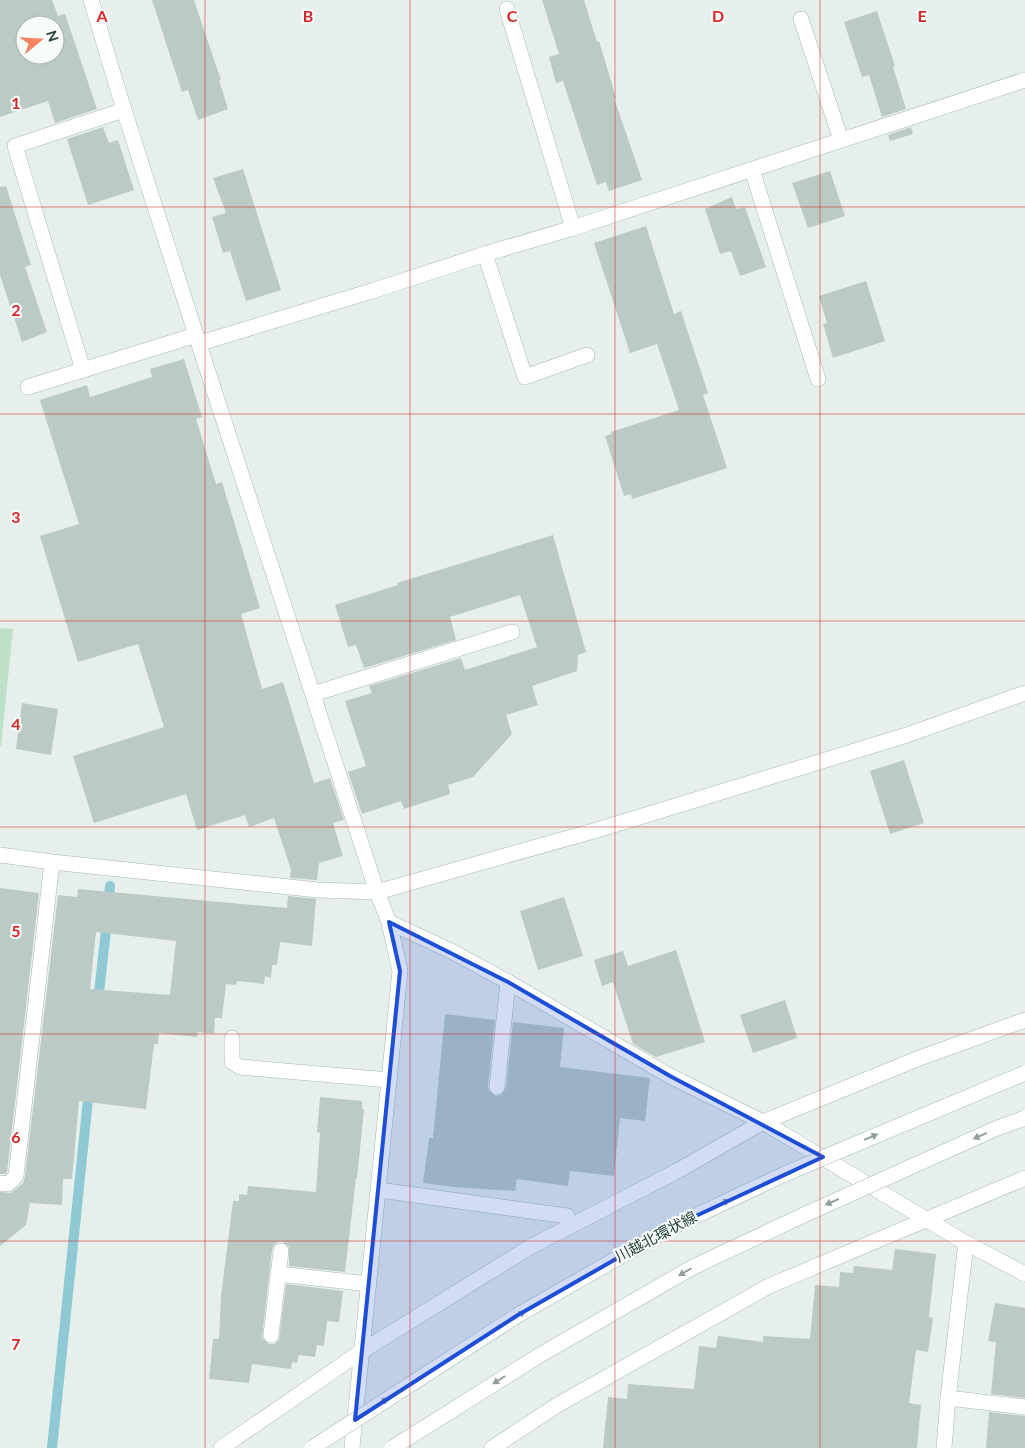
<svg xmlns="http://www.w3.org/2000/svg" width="1025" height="1448" viewBox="0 0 1025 1448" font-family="Lato,'Noto Sans JP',sans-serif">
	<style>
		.green { fill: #bfe0c8 }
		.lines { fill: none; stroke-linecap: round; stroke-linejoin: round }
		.stream { stroke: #8ec9d4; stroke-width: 10 }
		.building { fill: #bbcac4; fill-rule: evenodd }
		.service-casing { stroke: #a8b8b2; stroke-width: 16 }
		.minor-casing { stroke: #a8b8b2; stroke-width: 16 }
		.service { stroke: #fff; stroke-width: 15 }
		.minor { stroke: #fff; stroke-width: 15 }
		.secondary-bridge-casing { stroke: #a4bbb3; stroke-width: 16; stroke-linecap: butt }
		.secondary-bridge { stroke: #fff; stroke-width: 15 }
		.oneway { fill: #92a09c }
		.marked { fill: #1d4ed8; fill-opacity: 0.2; stroke: #1d4ed8; stroke-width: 4; stroke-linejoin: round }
		.grid { fill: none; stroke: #d62828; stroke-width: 1; stroke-opacity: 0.55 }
		.labels { text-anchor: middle; stroke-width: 4.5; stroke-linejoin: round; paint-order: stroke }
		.street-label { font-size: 15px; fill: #24423a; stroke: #f7fbf9 }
		.grid-label { font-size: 16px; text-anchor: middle; font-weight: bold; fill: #d62828; stroke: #f7fbf9; stroke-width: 4.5; stroke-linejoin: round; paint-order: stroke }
	</style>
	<rect width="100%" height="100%" fill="#e6efeb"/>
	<polygon class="green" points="0,628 13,629 1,746 0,746"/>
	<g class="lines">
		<g class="stream">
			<polyline points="108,904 110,886"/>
			<polyline points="98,1001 107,921"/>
			<polyline points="52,1448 89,1090"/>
		</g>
	</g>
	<g class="building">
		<path d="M 0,0 L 52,0 L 58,16 L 65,14 L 97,109 L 55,123 L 48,101 L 0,117 ZM 25,25 L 55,25 L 55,55 L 25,55 Z"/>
		<polygon points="152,0 194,0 221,80 219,80 228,109 198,120 188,90 182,92"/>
		<polygon points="542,0 584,0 597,42 599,41 616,98 614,98 642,180 609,191 606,182 597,185 563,81 556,83 549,57 559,54"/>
		<polygon points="877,11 895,66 893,67 906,109 882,117 869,75 862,77 844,22"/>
		<polygon points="103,127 109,143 118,140 134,190 88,205 67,139"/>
		<polygon points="911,127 913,134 890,141 888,135"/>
		<polygon points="243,169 281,290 246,301 230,251 223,253 212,217 226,213 213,178"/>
		<polygon points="830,171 845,216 808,228 792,183"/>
		<polygon points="6,186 31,265 25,267 47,332 22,342 0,275 0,187"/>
		<polygon points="732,197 736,209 745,207 766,267 740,276 731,251 720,254 705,209"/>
		<polygon points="646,226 674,314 681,311 708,393 703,395 727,468 632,499 631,494 624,496 605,436 612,434 611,432 679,410 657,344 630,353 594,243"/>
		<polygon points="866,281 885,341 833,358 823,324 827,323 819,296"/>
		<polygon points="184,359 202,417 196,419 216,484 222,482 260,608 241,614 262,689 283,682 314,783 330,778 344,820 333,823 343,856 319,863 317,880 290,878 291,870 274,818 249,827 245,815 197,830 186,794 94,823 73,756 164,727 138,644 78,662 40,536 79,524 40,400 87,385 90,397 152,377 150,369"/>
		<polygon points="553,535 586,652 578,655 577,671 532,686 538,705 506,715 512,734 473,777 448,785 450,794 404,809 401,801 362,814 348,772 366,766 345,701 372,693 369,686 461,658 465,670 537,647 520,595 450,617 456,640 364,668 356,645 348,647 335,605 398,585 397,583"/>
		<polygon points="22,703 58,709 51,755 16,749"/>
		<polygon points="904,760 924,823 890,834 870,771"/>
		<polygon points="0,888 39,893 7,1172 5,1174 0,1174"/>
		<path d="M 78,889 L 287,908 L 288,896 L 316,899 L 312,946 L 280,942 L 277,965 L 272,965 L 271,978 L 265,976 L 264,984 L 237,981 L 236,985 L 226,984 L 222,1018 L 215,1018 L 214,1034 L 198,1032 L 197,1037 L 159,1033 L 158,1044 L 154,1044 L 146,1109 L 79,1101 L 72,1179 L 63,1179 L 62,1205 L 30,1203 L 26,1225 L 0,1246 L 0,1192 L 11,1193 L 23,1183 L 25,1177 L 58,895 L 77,897 ZM 96,932 L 176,941 L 170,995 L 90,989 Z"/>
		<polygon points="564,897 583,956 538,970 520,911"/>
		<polygon points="676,950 705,1042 656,1057 633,1044 613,982 602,986 594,960 623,951 628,966"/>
		<polygon points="785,1000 797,1038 753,1053 740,1015"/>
		<polygon points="445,1014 495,1020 488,1086 489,1091 496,1096 501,1095 506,1088 513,1022 564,1028 560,1067 650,1078 645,1121 620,1118 614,1176 570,1171 568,1186 517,1179 515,1191 453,1187 423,1183 429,1138 433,1138"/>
		<polygon points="320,1097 362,1101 362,1109 364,1109 357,1178 356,1178 345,1272 289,1266 289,1247 283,1242 278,1242 274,1245 272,1250 262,1338 269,1344 274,1344 279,1340 286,1284 343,1291 339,1322 327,1321 324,1346 317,1345 315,1357 299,1355 297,1363 292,1362 291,1369 252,1364 249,1383 209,1379 213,1339 219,1339 221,1296 233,1201 239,1201 239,1194 247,1195 248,1186 316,1192 320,1133 317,1132"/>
		<polygon points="895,1249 936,1254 929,1317 933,1318 928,1352 916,1350 909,1403 921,1405 917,1448 603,1448 608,1397 627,1399 628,1384 694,1389 699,1346 716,1348 718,1336 763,1342 763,1336 810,1339 815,1285 839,1287 840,1272 853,1273 854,1266 892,1270"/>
		<polygon points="995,1303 1025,1308 1025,1398 991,1394 996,1342 988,1341"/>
		<polygon points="989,1412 1025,1416 1025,1448 986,1448"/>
	</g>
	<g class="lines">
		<defs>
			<g id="service">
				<polyline points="507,9 573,228"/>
				<polyline points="801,19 841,140"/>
				<polyline points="752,170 818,379"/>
				<polyline points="485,254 525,377 587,355"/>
				<polyline points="83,370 15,146 124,110"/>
				<polyline points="313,694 512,632"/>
				<polyline points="232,1038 232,1062 240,1067 389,1080"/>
				<polyline points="497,1087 508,982"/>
				<polyline points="0,1183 8,1184 16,1176 52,862"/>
				<polyline points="379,1190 567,1216"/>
				<polyline points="966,1243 1025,1274"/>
				<polyline points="279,1274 369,1284"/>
				<polyline points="271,1335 281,1251"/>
				<polyline points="948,1398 1025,1407"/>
			</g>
			<g id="minor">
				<polyline points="91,0 124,110 196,335 377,892 389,922 400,971 352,1448"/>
				<polyline points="200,343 372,291 485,254 573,228 1025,80"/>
				<polyline points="28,387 196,335"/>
				<polyline points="0,855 52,862 318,890 377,892 597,830 907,735 1025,693"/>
				<polyline points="389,922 451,951 508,982 670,1076 763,1122 966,1243 948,1398 944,1448"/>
				<polyline points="221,1448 362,1351 530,1247 679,1170 763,1122 917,1059 1025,1020"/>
				<polyline points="492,1448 559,1404 769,1286 1025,1178"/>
			</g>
		</defs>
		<use href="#service" class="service-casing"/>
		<use href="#minor" class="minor-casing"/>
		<use href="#service" class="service"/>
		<use href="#minor" class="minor"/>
		<defs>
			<g id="secondary-bridge">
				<polyline points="312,1448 518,1315 672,1227 787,1173 1025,1073"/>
				<polyline points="392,1448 540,1355 693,1267 806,1214 995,1129 1025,1118"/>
			</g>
		</defs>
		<use href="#secondary-bridge" class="secondary-bridge-casing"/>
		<use href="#secondary-bridge" class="secondary-bridge"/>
	</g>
	<defs><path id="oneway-solid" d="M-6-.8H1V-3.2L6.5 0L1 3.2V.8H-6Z" transform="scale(1.25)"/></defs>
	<g class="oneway">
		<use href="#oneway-solid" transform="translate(980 1136) rotate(156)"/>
		<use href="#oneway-solid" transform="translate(871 1137) rotate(-23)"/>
		<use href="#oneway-solid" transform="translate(832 1202) rotate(156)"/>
		<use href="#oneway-solid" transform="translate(723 1203) rotate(-25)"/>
		<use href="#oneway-solid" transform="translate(685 1272) rotate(150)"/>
		<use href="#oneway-solid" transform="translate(519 1315) rotate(-31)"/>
		<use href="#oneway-solid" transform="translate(499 1380) rotate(148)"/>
		<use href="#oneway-solid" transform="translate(382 1402) rotate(-33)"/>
	</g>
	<path class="marked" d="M 389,922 L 508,982 L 670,1076 L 823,1157 L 672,1227 L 518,1315 L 355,1420 L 400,971 Z"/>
	<path class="grid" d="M 205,0 L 205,1448M 410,0 L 410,1448M 615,0 L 615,1448M 820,0 L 820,1448M 0,207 L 1025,207M 0,414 L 1025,414M 0,621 L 1025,621M 0,827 L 1025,827M 0,1034 L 1025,1034M 0,1241 L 1025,1241"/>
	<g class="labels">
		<g class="street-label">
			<text transform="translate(656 1237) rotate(-28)" y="5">川越北環状線</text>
		</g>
	</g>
	<g class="grid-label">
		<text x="102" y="22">A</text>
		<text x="308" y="22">B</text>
		<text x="512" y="22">C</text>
		<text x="718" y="22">D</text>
		<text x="922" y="22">E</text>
		<text x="16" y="109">1</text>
		<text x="16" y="316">2</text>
		<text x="16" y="523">3</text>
		<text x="16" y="730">4</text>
		<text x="16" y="937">5</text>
		<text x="16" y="1143">6</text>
		<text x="16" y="1350">7</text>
	</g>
	<g transform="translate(40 40) rotate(72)"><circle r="24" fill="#f7fbf9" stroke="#a3b1ad"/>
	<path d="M0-4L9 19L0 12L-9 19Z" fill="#f4845f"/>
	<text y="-8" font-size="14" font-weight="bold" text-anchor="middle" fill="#24423a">N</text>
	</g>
</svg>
